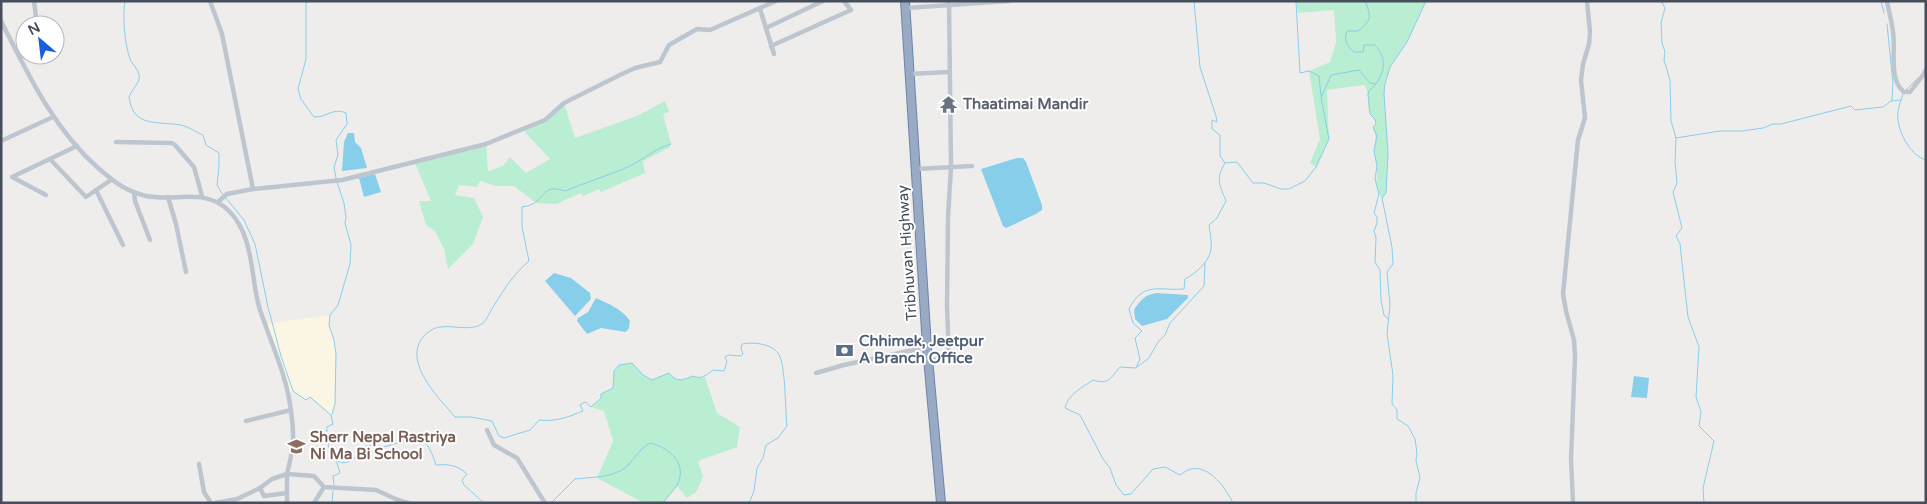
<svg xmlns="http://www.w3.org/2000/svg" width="1927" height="504" viewBox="0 0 1927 504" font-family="'Varela Round',sans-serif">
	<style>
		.commercial { fill: #fbf6e4 }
		.green { fill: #baeed2 }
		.water { fill: #87ceeb }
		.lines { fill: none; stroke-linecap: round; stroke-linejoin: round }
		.stream { stroke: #87ceeb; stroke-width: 1 }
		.trunk-casing { stroke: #6f86a8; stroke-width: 10 }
		.minor { stroke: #bdc6cf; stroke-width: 4.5 }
		.trunk { stroke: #98aac4; stroke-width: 8 }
		.labels { text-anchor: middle; stroke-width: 4; stroke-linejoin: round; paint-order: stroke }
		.worship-label { font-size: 15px; font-weight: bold; fill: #5b616d; stroke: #fff; text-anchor: start }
		.street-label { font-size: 15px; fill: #454e5a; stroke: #fff }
		.service-label { font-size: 15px; font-weight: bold; fill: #4e5e75; stroke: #fff; text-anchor: start }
		.education-label { font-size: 15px; font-weight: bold; fill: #785e54; stroke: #fff; text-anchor: start }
	</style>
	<rect width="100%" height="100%" fill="#efedec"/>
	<polygon class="commercial" points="330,315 329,325 334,340 336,354 335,405 331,415 310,397 306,400 294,391 287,393 265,324"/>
	<g class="green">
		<path d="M 1296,1 L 1426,1 L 1407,42 L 1390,67 L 1385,84 L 1384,94 L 1388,153 L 1386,193 L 1382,198 C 1373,186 1378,180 1377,167 C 1377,162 1373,156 1374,151 C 1375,142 1377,137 1373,127 L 1376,124 C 1375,118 1372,118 1370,113 C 1366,104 1371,94 1364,85 L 1327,90 L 1329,139 L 1316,167 L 1310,163 L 1320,139 L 1309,71 L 1330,62 L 1336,42 L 1334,10 L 1298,13 Z"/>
		<polygon points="665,101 669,112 663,114 671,144 670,147 643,161 645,173 601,192 599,189 583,196 581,193 556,204 536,203 514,186 496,186 480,181 477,187 459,185 455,195 474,198 483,217 473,244 448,269 444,249 435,231 426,225 419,201 431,201 414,161 486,144 488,171 503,166 510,157 526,173 550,159 523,130 545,120 564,103 575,138 637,116"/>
		<path d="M 632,363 L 643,375 L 652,380 L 669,373 C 677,383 682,380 693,376 L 698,378 L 705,377 L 717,413 L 740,427 L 737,447 L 698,461 L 703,477 L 696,492 L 687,498 L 677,486 L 663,503 L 644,503 L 597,478 L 613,441 L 604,411 L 591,407 L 601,399 L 601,394 L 613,388 L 614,371 L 619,365 Z"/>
	</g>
	<g class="water">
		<polygon points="348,133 354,133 355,142 361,148 367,168 342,171 344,142"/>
		<polygon points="1017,158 1023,158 1026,162 1042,205 1042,210 1036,214 1006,228 1003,226 981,169"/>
		<polygon points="375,174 381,192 364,197 359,178"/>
		<polygon points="554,273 571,278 590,293 591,299 575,316 545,281"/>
		<path d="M 1156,293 L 1188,295 L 1188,298 L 1167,319 L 1142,326 L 1135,319 L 1134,310 C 1140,300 1145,295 1156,293 Z"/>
		<path d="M 596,298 C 609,304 622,309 630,321 L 629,328 L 626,332 L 601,328 L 587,334 L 577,321 L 578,318 L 588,312 Z"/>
		<polygon points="1634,376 1649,378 1647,398 1631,397"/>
	</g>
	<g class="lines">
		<g class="stream">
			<path d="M 125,1 C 122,16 125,45 130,59 C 133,66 141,71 139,80 C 137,85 131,91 129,97 C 133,128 157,121 181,125 C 189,127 196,132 203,135 L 206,145 L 219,153 L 219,167 L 217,185 L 221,192 L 244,220 L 255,244 L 268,307 L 281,356 L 293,391 L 306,400 L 310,397 L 331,415 L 333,424 L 327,427 C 325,441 333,474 353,459 C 359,455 361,448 368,446 C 374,445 381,448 387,446 C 416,438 424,428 436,465 C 449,464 457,465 467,474 L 462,480 L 464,485 L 484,503"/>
			<path d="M 310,1 L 306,3 L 306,59 L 298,89 L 301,99 L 314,117 C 326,118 333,107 346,113 L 347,124 L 336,140 L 338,155 L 334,167 L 336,178"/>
			<polyline points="1194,1 1200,67 1216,116 1217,122 1212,120 1212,129 1220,135 1220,156 1225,163"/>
			<polyline points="1296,1 1300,73 1309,71 1319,76 1321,96"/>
			<polyline points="1661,1 1665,8 1661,23 1662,43 1665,52 1664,60 1670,80 1671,121 1676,138 1675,162 1677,183 1673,192 1682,228 1676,236 1680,244 1688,317 1699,347 1696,397 1701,412 1699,426 1714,441 1703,488 1704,503"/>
			<polyline points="1881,1 1884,13"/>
			<polyline points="1887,24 1893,84 1892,100"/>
			<polyline points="1923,72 1926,65"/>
			<polyline points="1376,84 1369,91 1368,94 1370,114 1375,119 1376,124 1373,127 1377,136 1374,151 1377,166 1375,179 1379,194 1374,213 1377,217 1377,223 1374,231 1376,238 1375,262 1380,270 1381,300 1384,315 1389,320"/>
			<polyline points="1906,90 1919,77"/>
			<polyline points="1901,100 1903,94"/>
			<path d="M 1676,138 L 1720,131 L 1742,131 L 1763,128 L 1773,124 L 1781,124 L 1851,106 L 1855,110 L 1883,107 L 1891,101 L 1901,100 C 1899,106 1897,113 1898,120 C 1900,135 1911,156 1926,160"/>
			<path d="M 671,144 C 653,149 640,163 623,169 C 604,177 584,183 565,191 C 548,186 548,190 537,201 C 533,205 527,206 522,207 L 522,227 L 529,261 C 512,276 505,288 493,307 C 490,311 487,320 483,323 C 472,332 454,325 441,327 C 435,327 429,331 425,335 C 400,360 439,398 455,417 L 471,417 L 492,421 L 499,436 L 504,438 L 530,430 L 539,420 C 556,422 568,417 583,411 L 580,405 L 585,402 L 591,407 L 601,398 L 601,394 L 613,388 L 614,371 L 619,365 L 632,363 L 643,375 L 652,380 L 669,373 C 677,383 682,380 693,376 C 702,380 706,375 713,370 L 724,371 L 727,362 L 725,357 L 728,355 L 741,356 L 743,354 L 741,348 L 742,344 C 753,342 770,343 778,353 C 786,363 785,411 787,426 L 778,438 L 766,445 L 763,458 L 757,468 L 754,491 L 750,501 L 747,503"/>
			<polyline points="1137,367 1149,358 1158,342 1165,335 1170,323 1204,286 1205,263"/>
			<polyline points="332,414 335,404 336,354 334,340 329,325 330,315 338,305 350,264 351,245 345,223 346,217 344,203 337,182"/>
			<polyline points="334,485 333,476 340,473 336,460"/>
			<polyline points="332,503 333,491"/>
			<path d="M 551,503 L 575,479 C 591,477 607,478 622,470 C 633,463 638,449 650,443 C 671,448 689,465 676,487 C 672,492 667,497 663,503"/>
			<path d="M 1233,503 C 1226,489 1210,465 1191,469 C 1187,470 1183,473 1180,475 L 1165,467 L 1153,469 L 1131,494 L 1124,495 L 1116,485 L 1110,468 L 1103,459 L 1080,415 L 1065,408 C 1067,395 1083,387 1093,380 C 1110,385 1110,378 1120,367 L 1136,368 L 1140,359 L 1135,338 L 1142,331 L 1133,323 L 1129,309 C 1143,281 1159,291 1184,289 L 1185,279 C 1196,273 1208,263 1211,250 C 1212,242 1210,233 1209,225 L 1217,218 L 1226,201 C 1220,186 1215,179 1225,163 L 1237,162 L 1253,183 L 1264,183 L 1281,189 L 1289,189 L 1305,181 L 1316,167 L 1329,139 L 1321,98 L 1331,75 L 1359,70 L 1370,83 L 1376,84 C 1386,69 1386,58 1375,45 L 1364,45 L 1363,52 L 1354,52 C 1347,46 1343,40 1347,31 L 1358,31 C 1371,21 1372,17 1365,1"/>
			<polyline points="1416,503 1416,493 1420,478 1416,461 1417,453 1415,439 1408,426 1397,419 1397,410 1392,404 1393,375 1387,334 1390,305 1387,272 1393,264 1392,247 1382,198 1386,193 1388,153 1384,94 1385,84 1390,67 1407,42 1426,1"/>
		</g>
		<defs>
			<polyline id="trunk" points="905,1 927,347 941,503"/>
		</defs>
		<use href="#trunk" class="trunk-casing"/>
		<g class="minor">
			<polyline points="34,1 37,25"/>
			<polyline points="210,1 222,34 253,189"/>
			<path d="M 1887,1 C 1889,12 1892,22 1893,32 C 1896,50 1888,79 1904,92 L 1910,92 L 1926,71"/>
			<polyline points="906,8 1009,1"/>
			<polyline points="760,9 774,54"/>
			<path d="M 1,21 C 28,74 53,128 98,168 C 115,182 123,190 146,196 C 175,202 205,187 229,211 C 255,237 250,278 260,310 C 271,343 287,376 291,411 C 295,436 293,450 287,474 L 314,476 L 324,487 L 376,490 L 398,500 L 408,503"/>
			<polyline points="766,28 823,1"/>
			<polyline points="771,46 851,10 844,1"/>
			<polyline points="19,57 27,55"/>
			<polyline points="909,74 949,72"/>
			<polyline points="1,141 53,117"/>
			<polyline points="116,142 172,143 175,145 194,167 202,196"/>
			<polyline points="50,159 86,197 111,180"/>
			<polyline points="916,169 972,166"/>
			<polyline points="96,190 123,245"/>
			<polyline points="134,192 135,201 150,240"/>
			<polyline points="46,195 12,177 77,146"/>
			<polyline points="168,197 176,224 186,272"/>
			<polyline points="218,202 227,194 253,189 342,180 486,144 545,120 564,103 622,74 635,68 660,62 669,45 697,29 710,30 776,1"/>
			<polyline points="928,360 949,359 947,306 948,217 951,167 949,1"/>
			<polyline points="816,373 844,365 927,347"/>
			<polyline points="246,421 291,410"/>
			<polyline points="487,430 494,445 517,458 545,503"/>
			<polyline points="199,464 204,492 211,503"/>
			<polyline points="215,503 237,499 260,488"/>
			<polyline points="287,503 287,474 272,479 260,488 264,496 287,493"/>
			<polyline points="314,503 324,487"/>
			<polyline points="1573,503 1571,459 1575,357 1574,340 1566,311 1563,294 1576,160 1578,140 1585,118 1581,80 1583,64 1589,44 1590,32 1587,1"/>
		</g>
		<use href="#trunk" class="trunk"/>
	</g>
	<defs>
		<symbol id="temple-bare" viewBox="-9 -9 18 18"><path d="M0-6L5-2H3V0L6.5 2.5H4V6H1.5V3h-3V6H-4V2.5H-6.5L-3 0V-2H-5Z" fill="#6b7280" stroke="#fff" stroke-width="2.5" paint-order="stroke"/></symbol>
		<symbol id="bank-bare" viewBox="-9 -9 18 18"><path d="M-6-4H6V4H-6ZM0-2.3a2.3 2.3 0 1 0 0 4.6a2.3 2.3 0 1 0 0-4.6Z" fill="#5c6f8a" stroke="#fff" stroke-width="2.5" paint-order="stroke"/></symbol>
		<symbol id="school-bare" viewBox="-9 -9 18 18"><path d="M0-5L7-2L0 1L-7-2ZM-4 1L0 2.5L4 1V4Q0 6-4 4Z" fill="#8d6e63" stroke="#fff" stroke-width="2.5" paint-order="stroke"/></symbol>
	</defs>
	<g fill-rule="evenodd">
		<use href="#temple-bare" x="936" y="92" width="25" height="25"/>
		<use href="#bank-bare" x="832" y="338" width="25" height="25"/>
		<use href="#school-bare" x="284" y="434" width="25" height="25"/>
	</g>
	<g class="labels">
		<g class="worship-label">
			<text x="963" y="109">Thaatimai Mandir</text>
		</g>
		<g class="street-label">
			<text transform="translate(907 253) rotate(-94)" y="5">Tribhuvan Highway</text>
		</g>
		<g class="service-label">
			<text x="859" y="346">Chhimek, Jeetpur<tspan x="859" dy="17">A Branch Office</tspan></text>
		</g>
		<g class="education-label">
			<text x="310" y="442">Sherr Nepal Rastriya<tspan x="310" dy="17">Ni Ma Bi School</tspan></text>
		</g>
	</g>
	<rect width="1927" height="504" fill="none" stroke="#454e5a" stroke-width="5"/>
	<g transform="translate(40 40) rotate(332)"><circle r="24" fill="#ffffff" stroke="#b5b8bd"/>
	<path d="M0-4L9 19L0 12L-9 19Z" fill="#195fdc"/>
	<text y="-8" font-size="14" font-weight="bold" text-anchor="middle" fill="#454e5a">N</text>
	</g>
</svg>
